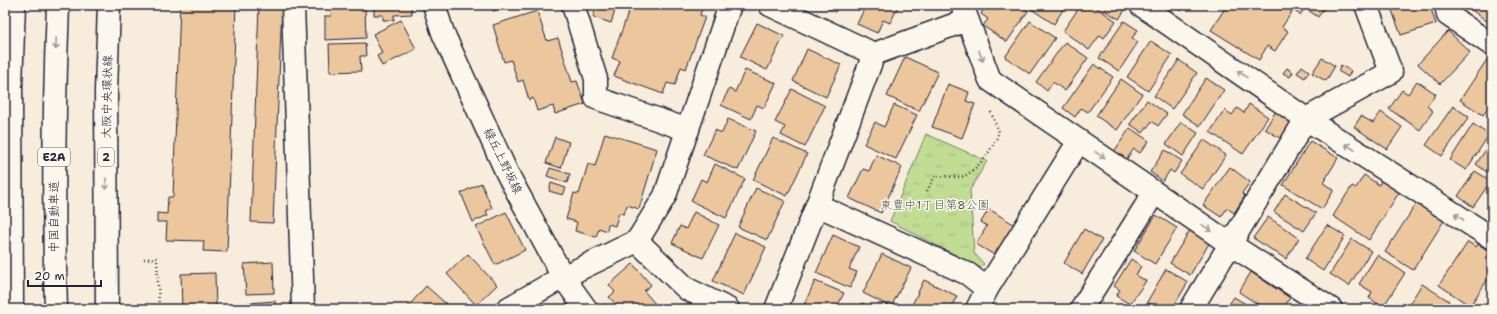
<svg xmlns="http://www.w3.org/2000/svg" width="1497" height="314" viewBox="0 0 1497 314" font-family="'Shantell Sans','Klee One',sans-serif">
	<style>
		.park { fill: url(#park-tufts); stroke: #727f67 }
		.building { fill: #ecc79d; stroke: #22223b }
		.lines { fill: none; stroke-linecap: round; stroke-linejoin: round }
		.minor-casing { stroke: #22223b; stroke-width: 25 }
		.major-casing { stroke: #22223b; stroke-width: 25 }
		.highway-casing { stroke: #22223b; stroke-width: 25 }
		.path { stroke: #22223b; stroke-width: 2.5; stroke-dasharray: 1 3; stroke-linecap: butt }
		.minor { stroke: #fbf7ec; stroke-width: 22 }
		.major { stroke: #fbf7ec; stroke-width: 22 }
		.highway { stroke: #fbf7ec; stroke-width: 22 }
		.oneway { stroke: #99979c }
		.labels { text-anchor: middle; stroke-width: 3; stroke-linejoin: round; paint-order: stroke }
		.shield { fill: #fbf7ec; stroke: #636270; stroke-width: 1 }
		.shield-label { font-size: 11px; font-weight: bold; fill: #22223b }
		.street-label { font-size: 12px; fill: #22223b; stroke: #fbf7ec }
		.park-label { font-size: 12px; fill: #525a55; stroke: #fbf7ec }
	</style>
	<defs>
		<pattern id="park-tufts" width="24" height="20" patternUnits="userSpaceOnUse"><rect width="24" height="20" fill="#c1dc93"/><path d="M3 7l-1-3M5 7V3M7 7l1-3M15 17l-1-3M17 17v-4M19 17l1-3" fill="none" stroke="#a6bc80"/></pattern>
	</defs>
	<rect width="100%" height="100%" fill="#f8eddc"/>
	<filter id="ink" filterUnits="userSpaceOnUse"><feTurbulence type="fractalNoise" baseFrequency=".025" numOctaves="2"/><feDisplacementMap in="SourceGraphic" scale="8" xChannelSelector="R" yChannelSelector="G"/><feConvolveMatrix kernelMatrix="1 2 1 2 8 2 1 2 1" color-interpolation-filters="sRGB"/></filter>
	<g filter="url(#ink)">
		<polygon class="park" points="926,134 987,161 970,190 974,253 984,264 980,268 890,221"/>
		<g class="building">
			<polygon points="180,5 236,5 227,252 203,251 204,241 166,240 167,222 157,222 157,213 167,214 168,197 173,197"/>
			<polygon points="259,5 282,5 273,223 251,222"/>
			<polygon points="374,5 411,5 412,14 394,15 394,20 383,20 383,15 374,15"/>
			<polygon points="491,5 512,5 493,11"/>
			<polygon points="597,5 617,5 611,23 593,17"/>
			<polygon points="619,5 626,5 624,11 618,9"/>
			<polygon points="631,5 703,5 700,15 705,17 686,69 681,67 675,85 667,83 663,94 614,76 620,61 612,58"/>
			<polygon points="822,5 839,5 835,12"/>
			<polygon points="866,5 899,5 890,23 883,20 877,33 857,24"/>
			<polygon points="1019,5 1028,11 1007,42 983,26 988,19 981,14 983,10 978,5"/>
			<polygon points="1033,5 1066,5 1054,24 1031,9"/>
			<polygon points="1081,5 1093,5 1116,21 1104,38 1100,35 1089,50 1063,31"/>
			<polygon points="1107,5 1128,5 1119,19 1104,10"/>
			<polygon points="1173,5 1185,5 1181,11"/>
			<polygon points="1227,5 1281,5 1292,12 1282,27 1288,31 1275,51 1267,46 1259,60 1211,30"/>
			<polygon points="1286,5 1326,5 1318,17 1305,8 1300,15"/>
			<polygon points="1390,5 1437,5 1437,7 1431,9 1436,24 1401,35"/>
			<polygon points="1471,5 1492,5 1492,25 1469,8"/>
			<polygon points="365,7 366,38 325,40 325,16 331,16 330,8"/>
			<polygon points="537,11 547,41 558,38 572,82 577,81 585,104 555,114 553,106 537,111 533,98 529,100 523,80 518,82 511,60 504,62 493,25"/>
			<polygon points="401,20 416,49 382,66 377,56 382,53 373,34"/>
			<polygon points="1030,21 1055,38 1030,74 1005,57"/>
			<polygon points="1124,21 1138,30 1132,38 1138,42 1119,71 1099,58"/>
			<polygon points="757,23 784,36 767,70 740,57"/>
			<polygon points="1448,31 1470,52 1440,84 1418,64"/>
			<polygon points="1151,41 1172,55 1148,91 1127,77"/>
			<polygon points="1065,42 1088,58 1065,91 1053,82 1047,91 1036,82"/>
			<polygon points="365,43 366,56 360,56 361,71 330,72 329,44"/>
			<polygon points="807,49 841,65 826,97 793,81"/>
			<polygon points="905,57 938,72 919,111 887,96"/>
			<polygon points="1322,58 1335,66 1326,81 1312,73"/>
			<polygon points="1488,58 1492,60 1492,102 1483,115 1460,100"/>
			<polygon points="1179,60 1197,73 1172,109 1154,96"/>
			<polygon points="1094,64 1113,77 1088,112 1081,108 1075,117 1063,108"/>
			<polygon points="1341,65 1351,71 1348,77 1338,71"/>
			<polygon points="1302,66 1309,71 1305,78 1297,73"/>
			<polygon points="1287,68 1293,72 1290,77 1283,73"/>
			<polygon points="745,70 776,83 764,108 757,105 751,119 721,105 729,89 735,92"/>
			<polygon points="1206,78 1224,90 1200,126 1182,114"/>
			<polygon points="1121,79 1142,94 1117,130 1096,116"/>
			<polygon points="1417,81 1436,94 1427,106 1433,111 1420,130 1389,109 1402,90 1408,94"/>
			<polygon points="948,84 969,92 966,101 975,104 962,138 932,127"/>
			<polygon points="792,89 825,106 805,147 781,135 785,127 775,122"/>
			<polygon points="1147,100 1167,114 1158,126 1152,121 1143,133 1130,124"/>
			<polygon points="1249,104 1268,117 1243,154 1210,132 1225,110 1232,115 1237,108 1244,113"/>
			<polygon points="894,105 917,115 896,159 864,144 875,122 884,127"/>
			<polygon points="1453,106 1469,117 1442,156 1426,145"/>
			<polygon points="1276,111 1294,122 1283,140 1265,129"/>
			<polygon points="1381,112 1402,127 1387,149 1354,127 1361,116 1373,123"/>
			<polygon points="728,119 756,131 738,170 703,155 715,130 722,133"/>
			<polygon points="1181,122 1198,133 1183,156 1166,144"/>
			<polygon points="1473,124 1489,135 1466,170 1450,160"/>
			<polygon points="1130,128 1149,141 1140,153 1134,149 1125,161 1113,153"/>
			<polygon points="605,133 657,149 639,209 627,205 624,214 619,213 615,226 608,224 607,231 599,228 596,237 575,231 577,222 566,219 574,193 579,194 588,164 595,166"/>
			<polygon points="555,137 569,142 561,168 546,163"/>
			<polygon points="773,138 807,154 787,196 753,180"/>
			<polygon points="1204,140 1226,155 1203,189 1180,174"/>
			<polygon points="1310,141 1338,158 1323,183 1334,190 1322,209 1283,185"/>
			<polygon points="1492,141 1492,176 1476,164"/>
			<polygon points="1165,150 1182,161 1174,173 1170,170 1163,181 1150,172"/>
			<polygon points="876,155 902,167 881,213 849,198 863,169 869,171"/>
			<polygon points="715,164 745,179 726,218 691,201 701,179 707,182"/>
			<polygon points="1230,167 1250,182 1242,193 1245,196 1234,213 1227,208 1221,217 1203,205"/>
			<polygon points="550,168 570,174 567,183 547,176"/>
			<polygon points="1475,171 1491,181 1473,207 1458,196"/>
			<polygon points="1364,175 1379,185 1382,179 1400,191 1369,240 1333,216 1352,186 1356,188"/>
			<polygon points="481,183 492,208 486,211 488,215 473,222 461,193"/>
			<polygon points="551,183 566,188 563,195 549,191"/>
			<polygon points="756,188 785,201 767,240 738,227"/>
			<polygon points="1285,194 1316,213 1304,231 1274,212"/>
			<polygon points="1418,201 1445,219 1413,270 1385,252"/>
			<polygon points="1492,208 1492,221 1486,217"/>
			<polygon points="989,209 1015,225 996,256 976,244 987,226 981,222"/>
			<polygon points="506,212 525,250 495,265 476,227"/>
			<polygon points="694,212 719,225 703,258 672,243 680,226 686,229"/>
			<polygon points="1156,215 1177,228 1155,264 1134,251"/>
			<polygon points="1268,217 1299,238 1286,259 1253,238"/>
			<polygon points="1327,225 1345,236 1323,271 1305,259"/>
			<polygon points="1084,229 1102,240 1082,274 1064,263"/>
			<polygon points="1190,230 1210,242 1190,275 1170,263"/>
			<polygon points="735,233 766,247 744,295 713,281"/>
			<polygon points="833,235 859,247 849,269 857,272 850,288 816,273"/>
			<polygon points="1352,239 1371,251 1349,286 1330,274"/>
			<polygon points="1468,242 1476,247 1478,244 1492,253 1492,262 1489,266 1492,267 1492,273 1470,306 1439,285"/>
			<polygon points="468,254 497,285 476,305 447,274"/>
			<polygon points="882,254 911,268 891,307 863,293"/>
			<polygon points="1377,255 1405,273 1383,307 1369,298 1372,292 1359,284"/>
			<polygon points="1131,259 1141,266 1136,275 1146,281 1130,304 1116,296 1120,290 1114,286"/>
			<polygon points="273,262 274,293 246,294 244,264"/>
			<polygon points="633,264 651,285 644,291 656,305 651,309 620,309 609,297 615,292 609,285"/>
			<polygon points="1166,269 1188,282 1172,309 1159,309 1147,302"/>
			<polygon points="1251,272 1290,298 1282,309 1265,309 1239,292"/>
			<polygon points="215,273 216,309 182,309 181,274"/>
			<polygon points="924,280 957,296 950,309 910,309"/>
			<polygon points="815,281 844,293 836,309 802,309"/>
			<polygon points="1422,284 1449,301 1444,309 1406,309"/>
			<polygon points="426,286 452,309 406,309"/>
			<polygon points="1234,297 1254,309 1226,309"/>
			<polygon points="275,301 275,309 248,309 248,303"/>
			<polygon points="862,303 875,309 860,309"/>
			<polygon points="1144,304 1152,309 1141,309"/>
		</g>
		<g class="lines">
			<defs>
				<g id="minor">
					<polyline points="293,5 303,309"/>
					<polyline points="434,5 443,33 507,173 563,277 586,309"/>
					<polyline points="573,5 596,79 596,98 688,130"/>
					<polyline points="770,5 874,54 967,20"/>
					<polyline points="962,5 990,80 1230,244 1331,309"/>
					<polyline points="1141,5 1306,119 1492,238"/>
					<polyline points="1446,5 1448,15 1492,45"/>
					<polyline points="817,205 968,274 987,289 977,309"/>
					<polyline points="637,241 687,289 728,309"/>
					<polyline points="987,289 1079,141"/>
					<polyline points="1083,306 1154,193"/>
					<polyline points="507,309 563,277 637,241 665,196 730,5"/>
					<polyline points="776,309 817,205 874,54"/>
					<polyline points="1191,309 1306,119 1391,72 1366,5"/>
				</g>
				<polyline id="major" points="107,309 106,91 109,5"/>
				<g id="highway">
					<polyline points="12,309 11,86 14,5"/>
					<path d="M 56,309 C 53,208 54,106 58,5"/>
				</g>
			</defs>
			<use href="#minor" class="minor-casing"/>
			<use href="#major" class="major-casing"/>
			<use href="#highway" class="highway-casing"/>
			<g class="path">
				<path d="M 927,191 L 935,176 C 942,176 958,178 964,176 C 979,169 994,147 999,132 L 990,110"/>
				<polyline points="144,259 157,258 159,309"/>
			</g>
			<use href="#minor" class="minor"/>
			<use href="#major" class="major"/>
			<use href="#highway" class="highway"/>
		</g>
		<defs><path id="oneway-shaft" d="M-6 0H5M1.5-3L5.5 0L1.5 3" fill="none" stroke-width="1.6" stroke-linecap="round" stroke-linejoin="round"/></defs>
		<g class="oneway">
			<use href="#oneway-shaft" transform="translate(56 44) rotate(92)"/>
			<use href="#oneway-shaft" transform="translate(981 56) rotate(69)"/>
			<use href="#oneway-shaft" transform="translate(1242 74) rotate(-145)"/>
			<use href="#oneway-shaft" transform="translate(1350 147) rotate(-147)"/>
			<use href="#oneway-shaft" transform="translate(1100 155) rotate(34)"/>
			<use href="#oneway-shaft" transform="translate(106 184) rotate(90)"/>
			<use href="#oneway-shaft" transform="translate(1459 217) rotate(-147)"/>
			<use href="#oneway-shaft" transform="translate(1207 228) rotate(34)"/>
		</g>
	</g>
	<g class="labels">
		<g class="shield">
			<rect x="38" y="148" width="32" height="18" rx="3"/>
			<rect x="98" y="148" width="16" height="18" rx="3"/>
		</g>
		<g class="shield-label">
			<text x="54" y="161">E2A</text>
			<text x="106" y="161">2</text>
		</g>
		<g class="street-label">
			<text transform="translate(107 97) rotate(-89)" y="4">大阪中央環状線</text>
			<text transform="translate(503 161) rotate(64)" y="4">緑丘上野坂線</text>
			<text transform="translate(54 217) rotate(-90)" y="4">中国自動車道</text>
		</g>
		<g class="park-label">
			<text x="935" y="209">東豊中1丁目第8公園</text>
		</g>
	</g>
	<rect width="1497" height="314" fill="none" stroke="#fbf7ec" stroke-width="20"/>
	<rect x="10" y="10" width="1477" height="294" fill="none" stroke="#22223b" stroke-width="1.5" filter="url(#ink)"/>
	<path d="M28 280v6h73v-6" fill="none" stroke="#22223b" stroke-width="2"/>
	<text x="34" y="280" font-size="12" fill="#22223b" stroke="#fbf7ec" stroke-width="3" paint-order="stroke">20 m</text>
</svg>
